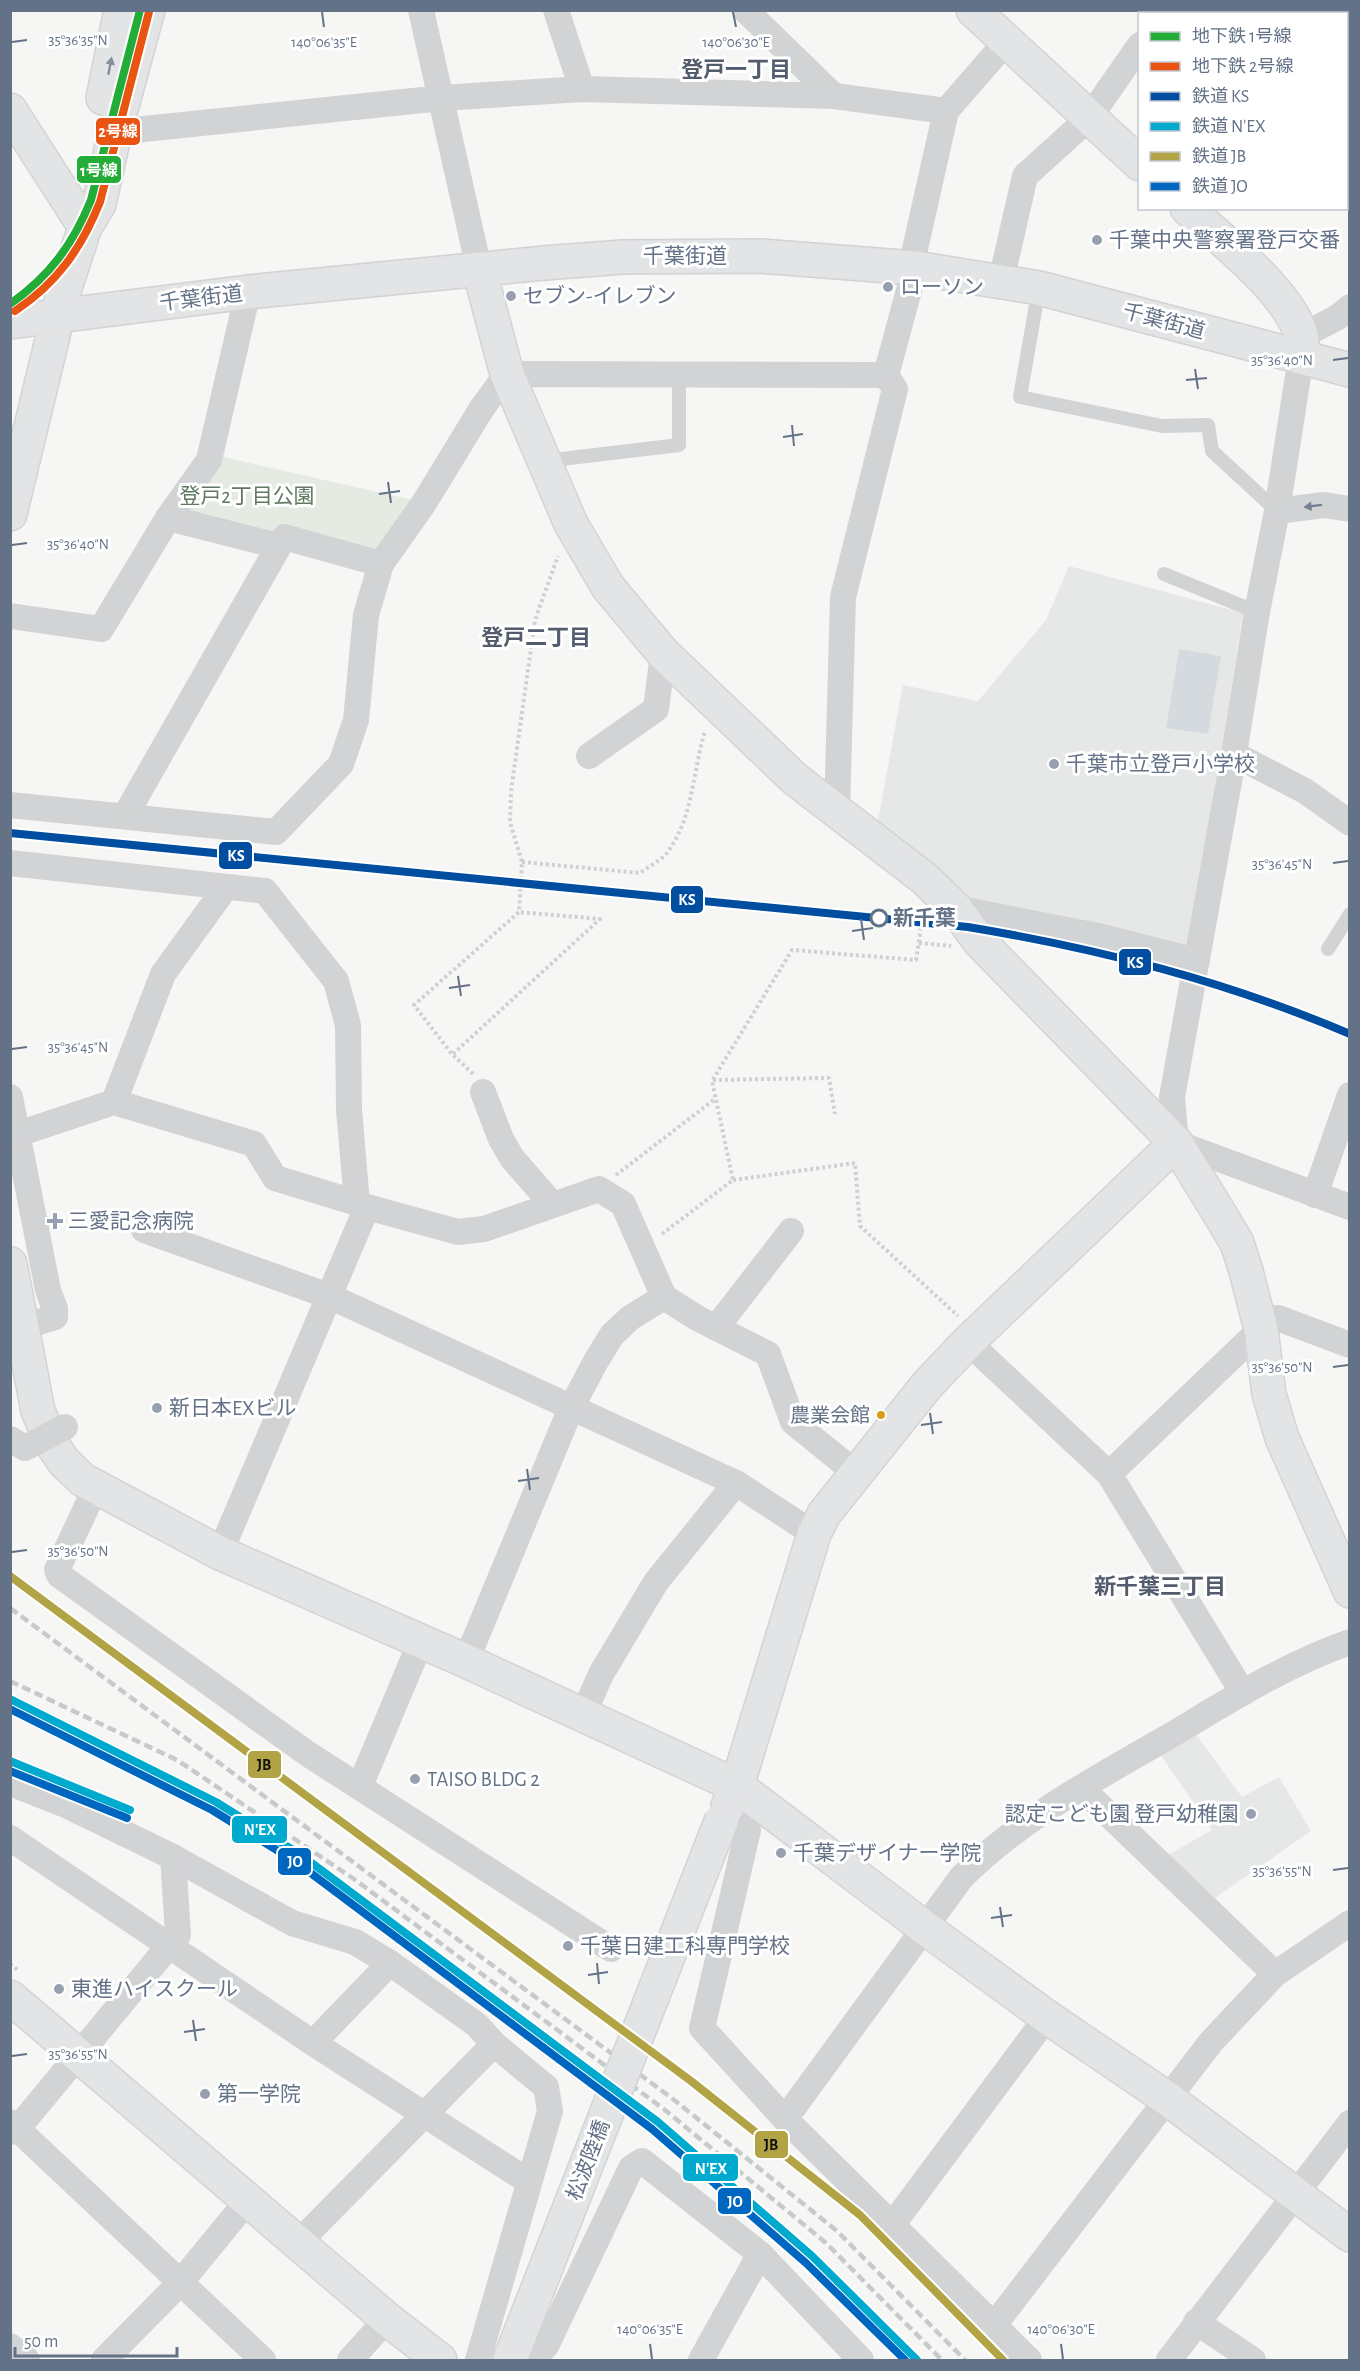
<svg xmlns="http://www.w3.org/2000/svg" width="1360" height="2371" viewBox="0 0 1360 2371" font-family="'Alegreya Sans','Noto Sans JP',sans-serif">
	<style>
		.built { fill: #e6e7e7 }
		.green { fill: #e5eae3 }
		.water { fill: #d5dadf }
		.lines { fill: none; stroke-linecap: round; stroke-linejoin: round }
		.secondary-casing { stroke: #d2d4d5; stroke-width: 36 }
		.highway-casing { stroke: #d1d2d4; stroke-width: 36 }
		.path { stroke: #cfd0d0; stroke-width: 4; stroke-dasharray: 3 3; stroke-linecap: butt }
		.lane { stroke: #d2d3d4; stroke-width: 14 }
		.street { stroke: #d2d3d4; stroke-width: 26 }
		.secondary { stroke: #e3e4e5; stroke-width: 33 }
		.highway { stroke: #e3e4e5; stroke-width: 33 }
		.rail { stroke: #c8c9ca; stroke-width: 4.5; stroke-dasharray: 9 4.5; stroke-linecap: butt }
		.secondary-bridge-casing { stroke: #d2d4d5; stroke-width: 36; stroke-linecap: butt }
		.street-bridge { stroke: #d2d3d4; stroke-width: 26 }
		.secondary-bridge { stroke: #e3e4e5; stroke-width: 33 }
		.rail-1-casing { stroke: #fff; stroke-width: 12 }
		.rail-2-casing { stroke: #fff; stroke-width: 12 }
		.rail-3-casing { stroke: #fff; stroke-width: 12 }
		.rail-4-casing { stroke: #fff; stroke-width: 12 }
		.rail-1 { stroke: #014ea0; stroke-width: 8 }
		.rail-2 { stroke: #00a9ce; stroke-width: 8 }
		.rail-3 { stroke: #b2a444; stroke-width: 8 }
		.rail-4 { stroke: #0067c0; stroke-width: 8 }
		.metro-1-casing { stroke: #fff; stroke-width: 12 }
		.metro-2-casing { stroke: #fff; stroke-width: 12 }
		.metro-1 { stroke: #23ac38; stroke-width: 8 }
		.metro-2 { stroke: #ea5413; stroke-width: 8 }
		.oneway { fill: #848e9e }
		.oneway2 { fill: #748193 }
		.ticks { fill: none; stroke: #647287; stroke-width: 2 }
		.poi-dot { fill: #97a0ae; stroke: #fff; stroke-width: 2 }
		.stop-dot { fill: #fff; stroke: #647287; stroke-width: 3 }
		.bus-dot { fill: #da9c1b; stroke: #fff; stroke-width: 2 }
		.labels { text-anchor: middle; stroke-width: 6; stroke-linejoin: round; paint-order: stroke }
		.bus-label { font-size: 20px; fill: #647287; stroke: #fff; text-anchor: end }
		.poi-label { font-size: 21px; fill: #647287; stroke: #fff; text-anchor: start }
		.street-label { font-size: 21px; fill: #647287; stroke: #fff }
		.park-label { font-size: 21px; fill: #607960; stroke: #fff }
		.stop-label { font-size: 21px; font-weight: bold; fill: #647287; stroke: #fff; text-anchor: start }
		.neighbourhood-label { font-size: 22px; font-weight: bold; fill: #535c6c; stroke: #fff }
		.ticks-label { font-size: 15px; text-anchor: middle; fill: #647287; stroke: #fff; stroke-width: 6; stroke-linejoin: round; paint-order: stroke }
		.line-badge { stroke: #fff; stroke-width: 2 }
		.badge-label { font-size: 16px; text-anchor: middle; font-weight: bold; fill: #fff }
		.pale-badge-label { font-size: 16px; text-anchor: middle; font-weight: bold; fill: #111 }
	</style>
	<rect width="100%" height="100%" fill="#f6f6f5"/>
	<g class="built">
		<polygon points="1069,566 1243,613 1191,944 1184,948 959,897 877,826 903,685 978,701 1046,620"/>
		<polygon points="1194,1732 1242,1797 1279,1777 1311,1831 1209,1902 1166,1856 1212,1830 1160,1754"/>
	</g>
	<polygon class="green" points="219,456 417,501 376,551 275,526 268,536 180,513"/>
	<polygon class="water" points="1179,649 1221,656 1208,734 1166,728"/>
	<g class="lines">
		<defs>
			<g id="secondary">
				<polyline points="973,10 1140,164"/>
				<polyline points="103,98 121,10"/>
				<polyline points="10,110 85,227"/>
				<path d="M 1187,208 C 1222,241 1286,289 1301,334 C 1303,340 1302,349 1301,357"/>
				<polyline points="479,269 507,374 571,524 608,587 663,653 795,779 925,879 955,908 980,942 1176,1143 1221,1216 1237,1243 1246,1271 1261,1329 1269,1394 1282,1438 1350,1591"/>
				<polyline points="10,514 63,294 85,227 99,204 115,132 148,10"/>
				<polyline points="10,1264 38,1411 52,1444 64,1462 83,1480 220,1553 466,1661 737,1786 925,1928 1047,2017 1168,2099 1350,2235"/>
				<polyline points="728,1806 737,1786 814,1534 824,1514 928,1384 968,1342 1176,1143"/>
				<polyline points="10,1997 387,2319 440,2360"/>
				<polyline points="510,2360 520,2334"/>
			</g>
			<polyline id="highway" points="10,322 248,292 544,263 623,257 761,256 915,268 1039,288 1350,370"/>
		</defs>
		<use href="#secondary" class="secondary-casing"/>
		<use href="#highway" class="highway-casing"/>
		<g class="path">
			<path d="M 522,862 L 640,873 C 648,867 660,861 666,854 C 694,818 692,773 705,731"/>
			<polyline points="239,866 248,852"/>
			<polyline points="919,943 951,946"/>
			<polyline points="453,1054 600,919 519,912"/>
			<polyline points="473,1074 451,1053 414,1005 519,912 522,862 510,822 511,791 535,620 558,556"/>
			<polyline points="713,1080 829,1078 835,1114"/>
			<polyline points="616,1175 715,1099"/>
			<polyline points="733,1180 855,1163 860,1226 958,1316"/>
			<polyline points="662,1234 733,1180 712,1081 792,950 916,960 923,915"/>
			<polyline points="10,1964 19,1971"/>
		</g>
		<g class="lane">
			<polyline points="1039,288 1020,397 1162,426 1208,425 1212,451 1277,511"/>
			<polyline points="545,461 679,445 679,375"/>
			<polyline points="1164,574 1257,612"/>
			<polyline points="1328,949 1350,914"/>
		</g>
		<g class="street">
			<polyline points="421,10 479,269"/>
			<polyline points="556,10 582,89"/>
			<polyline points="745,10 834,96"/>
			<polyline points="1154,10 1157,14"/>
			<polyline points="1247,10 1250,14"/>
			<polyline points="1346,112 1350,116"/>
			<polyline points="115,132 442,98 582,89 834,96 946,111"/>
			<polyline points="1001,281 1025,176 1089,118 1140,45"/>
			<polyline points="1302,336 1338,317 1350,307"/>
			<polyline points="1301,357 1277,511 1257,612 1234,754 1172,1097 1176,1143 1350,1207"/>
			<polyline points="1277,511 1324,505 1350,509"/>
			<polyline points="168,518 278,546"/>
			<polyline points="10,616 101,629 168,518 209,460 248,292"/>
			<polyline points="1234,754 1305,791 1350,823"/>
			<polyline points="589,756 656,709 663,653"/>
			<polyline points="10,805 276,832 341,764 356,720 366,615 381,564"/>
			<polyline points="837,812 843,597 895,389 886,375 915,268 915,249 946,111 1006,42"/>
			<polyline points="125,816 284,537 381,564 424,503 482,408 507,374 886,375"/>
			<polyline points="10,863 265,891 336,981 348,1025 349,1110 357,1203 367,1207 220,1553"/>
			<polyline points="955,908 1103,937 1197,961"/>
			<polyline points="483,1092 501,1139 512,1158 552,1204"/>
			<polyline points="10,1097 48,1290 55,1309 55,1317 22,1327"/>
			<polyline points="114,1102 163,974 226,887"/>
			<polyline points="18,1134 114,1102 254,1144 275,1178 357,1203"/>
			<polyline points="1315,1195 1350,1095"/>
			<polyline points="367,1207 458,1232 484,1229 599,1189 623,1204 664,1297 697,1318 768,1354 793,1422 857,1474"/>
			<polyline points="144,1230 329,1296 736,1483 814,1534"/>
			<polyline points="716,1328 791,1231"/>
			<polyline points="968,1342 1109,1474 1243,1693"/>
			<polyline points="1109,1474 1261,1329 1278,1318 1350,1345"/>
			<polyline points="96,1487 57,1570 59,1575 308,1754 611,1949"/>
			<polyline points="466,1661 571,1408 596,1361 612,1335 630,1318 664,1297"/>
			<polyline points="583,1715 601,1674 656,1582 736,1483"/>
			<polyline points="10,1783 68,1806 173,1857 292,1923 355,1942 390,1963 477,2025 494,2044 546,2087 550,2111 478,2360"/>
			<polyline points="360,1786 421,1641"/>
			<polyline points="737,1786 745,1809 748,1830 702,2028 785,2119 1029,2360"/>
			<polyline points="1081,1788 1275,1974"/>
			<polyline points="10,1838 313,2043 528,2181"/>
			<polyline points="313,2043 390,1963"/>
			<path d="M 785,2119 L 961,1878 C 1021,1818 1095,1779 1168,1737 C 1227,1702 1284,1665 1350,1642"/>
			<polyline points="10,2122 263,2360"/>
			<polyline points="10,2132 18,2128 178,1935 173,1857"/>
			<polyline points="893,2224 1047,2017"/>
			<polyline points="298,2243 494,2044"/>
			<polyline points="1196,2322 1253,2360"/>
			<polyline points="995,2324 1211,2042 1275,1974 1350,1923"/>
			<polyline points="10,2346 27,2360"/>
			<polyline points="513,2353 536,2354 546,2346 631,2168 642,2161 760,2254 861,2360"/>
			<polyline points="104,2360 180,2283 248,2200"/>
			<polyline points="350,2360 387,2319"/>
			<polyline points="701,2360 760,2254"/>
			<polyline points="1169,2360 1350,2123"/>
		</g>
		<use href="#secondary" class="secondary"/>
		<use href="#highway" class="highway"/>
		<g class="rail">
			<polyline points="10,1608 673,2099 837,2231 965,2360"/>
			<polyline points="10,1681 177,1760 354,1879 665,2110 826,2243 942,2360"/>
		</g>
		<defs>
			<polyline id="secondary-bridge" points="520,2334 722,1819"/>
		</defs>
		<use href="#secondary-bridge" class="secondary-bridge-casing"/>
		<polyline class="street-bridge" points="10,1439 25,1448 65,1427"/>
		<use href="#secondary-bridge" class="secondary-bridge"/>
		<defs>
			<path id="rail-1" d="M 10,833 L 968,927 C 1100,949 1226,981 1350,1034"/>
			<g id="rail-2">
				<polyline points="10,1699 216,1802 301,1855 658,2122 812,2256 917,2360"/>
				<polyline points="10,1761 130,1810"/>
			</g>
			<polyline id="rail-3" points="10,1576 691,2081 860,2215 1003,2360"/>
			<g id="rail-4">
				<polyline points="10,1709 212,1810 296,1862 652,2129 806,2263 905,2360"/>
				<polyline points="10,1771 127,1818"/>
			</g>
		</defs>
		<use href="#rail-1" class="rail-1-casing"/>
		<use href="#rail-2" class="rail-2-casing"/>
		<use href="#rail-3" class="rail-3-casing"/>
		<use href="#rail-4" class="rail-4-casing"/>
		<use href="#rail-1" class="rail-1"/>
		<use href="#rail-2" class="rail-2"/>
		<use href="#rail-3" class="rail-3"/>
		<use href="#rail-4" class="rail-4"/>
		<defs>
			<path id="metro-1" d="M 10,304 C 50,276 73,244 91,200 L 140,10"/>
			<path id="metro-2" d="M 15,311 C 57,283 81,249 100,202 L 149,12"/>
		</defs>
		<use href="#metro-1" class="metro-1-casing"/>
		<use href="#metro-2" class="metro-2-casing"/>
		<use href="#metro-1" class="metro-1"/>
		<use href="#metro-2" class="metro-2"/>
	</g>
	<defs><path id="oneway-solid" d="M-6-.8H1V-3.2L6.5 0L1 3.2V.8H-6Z" transform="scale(1.5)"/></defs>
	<use class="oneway" href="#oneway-solid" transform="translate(110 66) rotate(-79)"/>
	<use class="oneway2" href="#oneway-solid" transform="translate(1313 506) rotate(173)"/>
	<path class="ticks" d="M 322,12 L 324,27M 733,12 L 736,27M 12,42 L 27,40M 1333,360 L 1348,358M 1195,369 L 1198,389M 1186,380 L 1207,378M 792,425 L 794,446M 783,437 L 803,434M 388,482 L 391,503M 379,494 L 400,491M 12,545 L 27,543M 1333,863 L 1348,861M 861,919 L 864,940M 852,931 L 873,928M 458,976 L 461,996M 449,988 L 470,985M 12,1049 L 27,1047M 1333,1367 L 1348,1365M 930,1413 L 933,1434M 921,1425 L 942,1422M 527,1469 L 530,1490M 518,1481 L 539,1478M 12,1552 L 27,1550M 1333,1870 L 1348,1868M 1000,1907 L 1003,1927M 991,1918 L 1012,1915M 597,1963 L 599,1984M 588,1975 L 608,1972M 193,2020 L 196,2041M 184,2032 L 205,2029M 12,2056 L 27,2054M 650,2344 L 652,2359M 1061,2344 L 1063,2359"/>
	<g class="poi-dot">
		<circle cx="1097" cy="240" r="6"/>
		<circle cx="888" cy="287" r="6"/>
		<circle cx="511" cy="296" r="6"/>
		<circle cx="1054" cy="764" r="6"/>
		<path d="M52 1212h6v6h6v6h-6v6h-6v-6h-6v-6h6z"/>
		<circle cx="157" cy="1408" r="6"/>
		<circle cx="415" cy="1779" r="6"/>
		<circle cx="1251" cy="1814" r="6"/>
		<circle cx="781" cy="1853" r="6"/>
		<circle cx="568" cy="1946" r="6"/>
		<circle cx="59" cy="1989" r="6"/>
		<circle cx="205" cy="2094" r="6"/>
	</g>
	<circle class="stop-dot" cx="879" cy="918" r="8"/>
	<circle class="bus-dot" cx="881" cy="1415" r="5"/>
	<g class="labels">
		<g class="bus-label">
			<text x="870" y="1422">農業会館</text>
		</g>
		<g class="poi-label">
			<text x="1109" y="247">千葉中央警察署登戸交番</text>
			<text x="900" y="294">ローソン</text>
			<text x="523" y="303">セブン-イレブン</text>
			<text x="1066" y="771">千葉市立登戸小学校</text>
			<text x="68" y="1228">三愛記念病院</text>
			<text x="169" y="1415">新日本EXビル</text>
			<text x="427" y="1786">TAISO BLDG 2</text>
			<text x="1239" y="1821" text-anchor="end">認定こども園 登戸幼稚園</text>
			<text x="793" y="1860">千葉デザイナー学院</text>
			<text x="580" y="1953">千葉日建工科専門学校</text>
			<text x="71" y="1996">東進ハイスクール</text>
			<text x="217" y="2101">第一学院</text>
		</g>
		<g class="street-label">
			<text x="685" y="263">千葉街道</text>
			<text transform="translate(201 298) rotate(-7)" y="7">千葉街道</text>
			<text transform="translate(1164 321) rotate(15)" y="7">千葉街道</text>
			<text transform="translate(588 2160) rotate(-69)" y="7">松波陸橋</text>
		</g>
		<g class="park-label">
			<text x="247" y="503">登戸2丁目公園</text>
		</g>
		<g class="stop-label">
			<text x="893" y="925">新千葉</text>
		</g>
		<g class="neighbourhood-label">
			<text x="736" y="77">登戸一丁目</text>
			<text x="536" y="645">登戸二丁目</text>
			<text x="1160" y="1594">新千葉三丁目</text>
		</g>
	</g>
	<g class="ticks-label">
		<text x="78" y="45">35°36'35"N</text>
		<text x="324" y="47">140°06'35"E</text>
		<text x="736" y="47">140°06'30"E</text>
		<text x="1282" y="365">35°36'40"N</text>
		<text x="78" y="549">35°36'40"N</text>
		<text x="1282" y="869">35°36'45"N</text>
		<text x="78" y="1052">35°36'45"N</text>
		<text x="1282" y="1372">35°36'50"N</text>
		<text x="78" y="1556">35°36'50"N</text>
		<text x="1282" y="1876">35°36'55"N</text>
		<text x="78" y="2059">35°36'55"N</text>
		<text x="650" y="2334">140°06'35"E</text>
		<text x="1061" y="2334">140°06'30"E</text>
	</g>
	<g class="line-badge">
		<rect x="95" y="117" width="46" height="29" rx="6" fill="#ea5413"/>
		<rect x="76" y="155" width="46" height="29" rx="6" fill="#23ac38"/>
		<rect x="218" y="841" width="35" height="29" rx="6" fill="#014ea0"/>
		<rect x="670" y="885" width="34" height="29" rx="6" fill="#014ea0"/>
		<rect x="1118" y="948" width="34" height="28" rx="6" fill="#014ea0"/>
		<rect x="247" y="1750" width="35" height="29" rx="6" fill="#b2a444"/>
		<rect x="231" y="1815" width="57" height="29" rx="6" fill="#00a9ce"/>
		<rect x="277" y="1847" width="35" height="29" rx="6" fill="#0067c0"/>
		<rect x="754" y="2130" width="35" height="29" rx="6" fill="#b2a444"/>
		<rect x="682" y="2153" width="57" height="29" rx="6" fill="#00a9ce"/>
		<rect x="717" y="2187" width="35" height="28" rx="6" fill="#0067c0"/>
	</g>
	<g class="badge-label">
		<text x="118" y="137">2号線</text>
		<text x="99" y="176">1号線</text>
		<text x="236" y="861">KS</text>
		<text x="687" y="905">KS</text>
		<text x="1135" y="968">KS</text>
		<text x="260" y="1835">N'EX</text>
		<text x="295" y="1867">JO</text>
		<text x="711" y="2174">N'EX</text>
		<text x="735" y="2207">JO</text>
	</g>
	<g class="pale-badge-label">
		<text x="264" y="1770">JB</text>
		<text x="771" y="2150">JB</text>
	</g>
	<rect width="1360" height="2371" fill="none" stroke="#647287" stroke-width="24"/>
	<rect x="1138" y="12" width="210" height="198" fill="#ffffff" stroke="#c1c7cf" stroke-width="1.5"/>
	<rect x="1150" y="32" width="30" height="9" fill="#23ac38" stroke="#c1c7cf" stroke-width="1.5"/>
	<text x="1192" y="42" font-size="18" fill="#647287">地下鉄 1号線</text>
	<rect x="1150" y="62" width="30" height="9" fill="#ea5413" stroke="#c1c7cf" stroke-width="1.5"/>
	<text x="1192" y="72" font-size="18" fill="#647287">地下鉄 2号線</text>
	<rect x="1150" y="92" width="30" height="9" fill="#014ea0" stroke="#c1c7cf" stroke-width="1.5"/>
	<text x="1192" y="102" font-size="18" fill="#647287">鉄道 KS</text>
	<rect x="1150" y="122" width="30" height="9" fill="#00a9ce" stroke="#c1c7cf" stroke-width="1.5"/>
	<text x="1192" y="132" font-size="18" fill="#647287">鉄道 N'EX</text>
	<rect x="1150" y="152" width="30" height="9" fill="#b2a444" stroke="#c1c7cf" stroke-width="1.5"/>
	<text x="1192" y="162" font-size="18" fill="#647287">鉄道 JB</text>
	<rect x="1150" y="182" width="30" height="9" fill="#0067c0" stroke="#c1c7cf" stroke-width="1.5"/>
	<text x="1192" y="192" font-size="18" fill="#647287">鉄道 JO</text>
	<path d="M15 2347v9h162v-9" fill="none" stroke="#647287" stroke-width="3"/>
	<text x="24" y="2347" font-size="18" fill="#647287" stroke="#ffffff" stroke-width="4.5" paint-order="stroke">50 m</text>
</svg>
